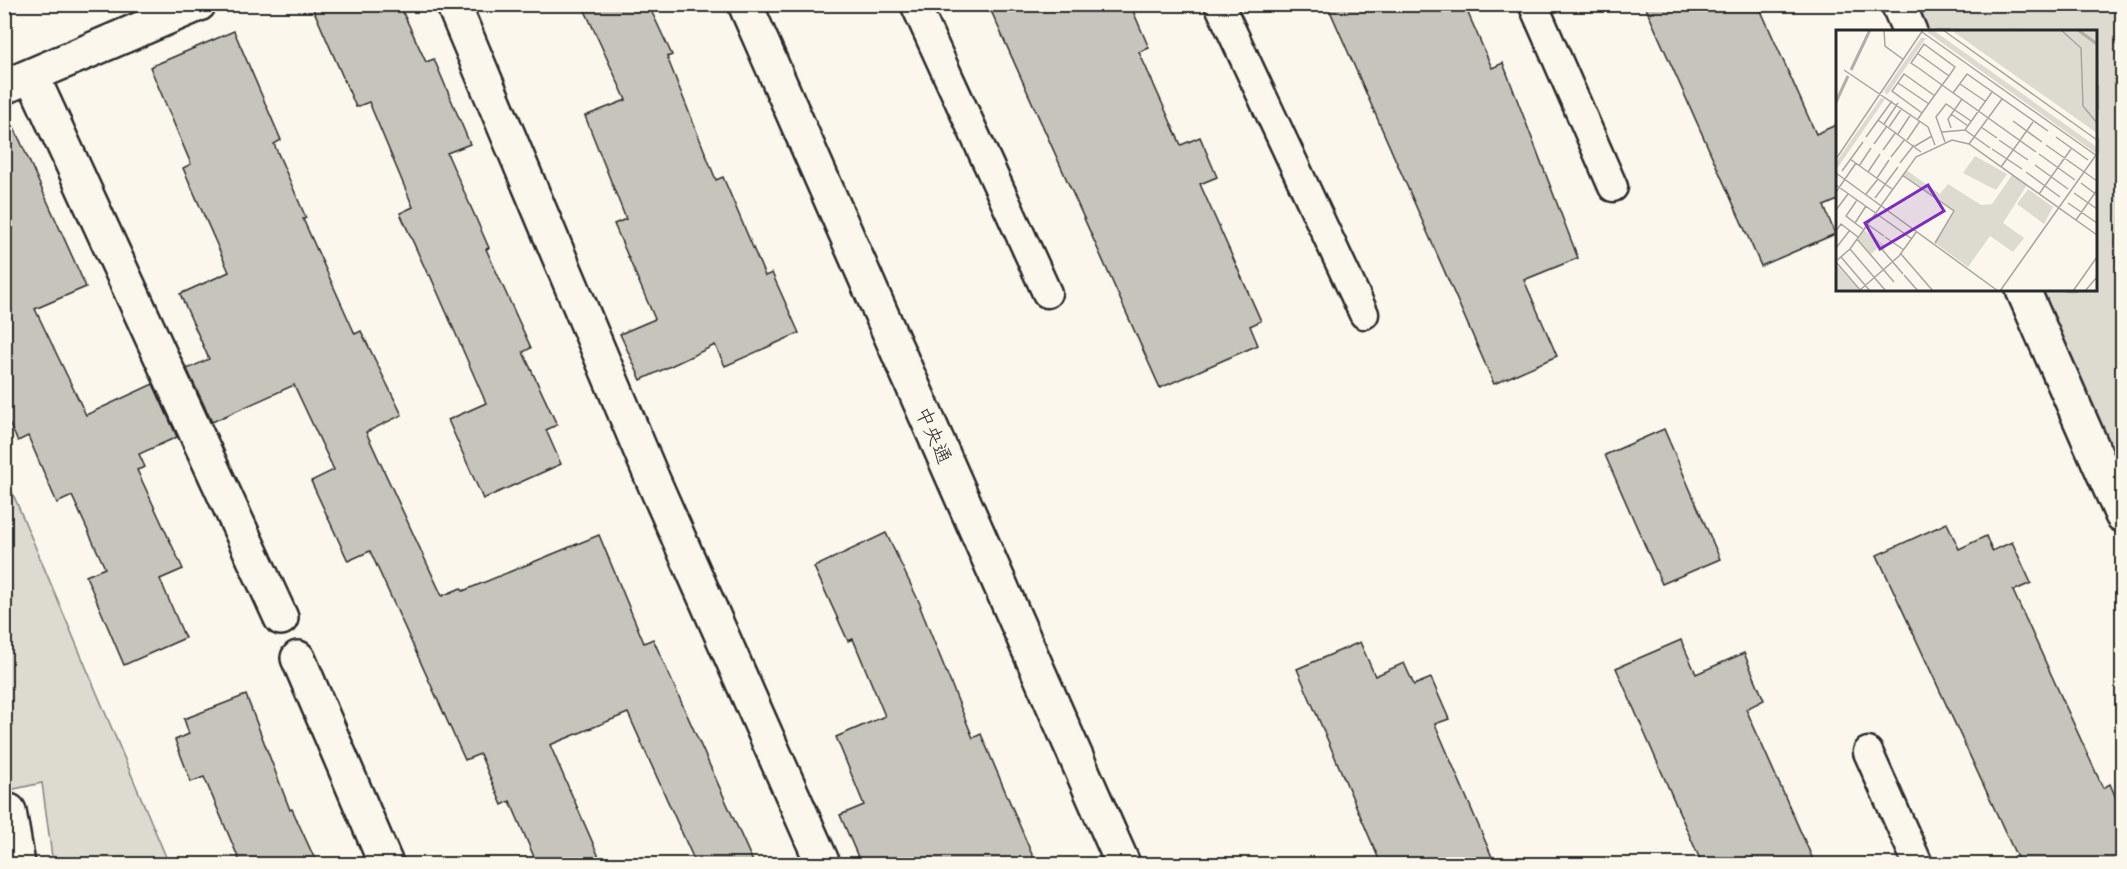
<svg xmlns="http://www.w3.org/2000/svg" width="2127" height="869" viewBox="0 0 2127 869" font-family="Mynerve,'Klee One',sans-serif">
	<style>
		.green { fill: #dddad0; stroke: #84827e; stroke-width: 1.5 }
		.building { fill: #c7c4bc; stroke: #2b2b2b; stroke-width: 1.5 }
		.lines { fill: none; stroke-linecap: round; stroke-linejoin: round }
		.service-casing { stroke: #2b2b2b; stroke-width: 33 }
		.minor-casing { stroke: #2b2b2b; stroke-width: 38 }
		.tertiary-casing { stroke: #2b2b2b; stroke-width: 38 }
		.service { stroke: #fbf7ec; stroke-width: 28 }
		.minor { stroke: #fbf7ec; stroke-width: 33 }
		.tertiary { stroke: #fbf7ec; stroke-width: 33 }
		.labels { text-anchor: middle; stroke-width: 4.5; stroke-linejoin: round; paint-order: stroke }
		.street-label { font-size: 20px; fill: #2b2b2b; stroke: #fbf7ec }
		.inset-river { fill: none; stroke: #b1afa7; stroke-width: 3 }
		.inset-road { fill: none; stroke: #a8a59f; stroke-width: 1.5 }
		.view { fill: #7b2cbf; fill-opacity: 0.15; stroke: #7b2cbf; stroke-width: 3 }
		.inset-edge { fill: none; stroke: #2b2b2b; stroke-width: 3 }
	</style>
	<rect width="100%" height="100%" fill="#fbf7ec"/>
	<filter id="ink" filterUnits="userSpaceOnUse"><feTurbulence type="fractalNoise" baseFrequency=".0167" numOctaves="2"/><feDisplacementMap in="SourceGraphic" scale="12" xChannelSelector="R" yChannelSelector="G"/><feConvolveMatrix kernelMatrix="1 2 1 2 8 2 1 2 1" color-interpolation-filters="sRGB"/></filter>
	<g filter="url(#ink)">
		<g class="green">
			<polygon points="1898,5 2112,5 2122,29 2122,515 2023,290 2096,290 2096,32 1910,31"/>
			<polygon points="5,475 169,864 53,864 42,783 5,791"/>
		</g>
		<g class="building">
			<polygon points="311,4 399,4 426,62 434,59 470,144 447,153 489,248 486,249 531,348 523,352 557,425 546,430 561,464 483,499 448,420 486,403 430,275 428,275 400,213 413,207 369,102 356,107"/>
			<polygon points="582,4 648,4 672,55 667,57 716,180 723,177 765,276 772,273 799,333 725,366 715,345 641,380 620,334 655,319 614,224 626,219 585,116 626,100"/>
			<polygon points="988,4 1130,4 1149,48 1139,52 1181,145 1200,137 1217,177 1200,184 1261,321 1250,326 1258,345 1160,388"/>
			<polygon points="1327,4 1464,4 1492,68 1503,63 1578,258 1524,280 1557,356 1494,384"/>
			<polygon points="1644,4 1758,4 1816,134 1838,124 1838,200 1824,206 1835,234 1761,266"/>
			<polygon points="234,31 281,140 274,144 306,218 303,219 355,334 361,331 402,415 366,432 442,596 461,588 463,591 599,535 644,643 653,639 754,864 696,864 628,713 550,745 602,864 537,864 510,801 502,805 480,754 465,760 370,551 348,561 311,481 334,470 294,385 212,422 187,369 209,359 180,294 229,272 183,168 191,164 150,67"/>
			<polygon points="4,105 86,287 35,309 86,415 153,384 177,437 139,454 145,467 137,470 183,569 160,579 185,638 124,665 86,576 105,568 72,496 57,503 28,436 18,441 4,414"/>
			<polygon points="1664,429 1720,559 1662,584 1605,455"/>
			<polygon points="1947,523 1959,549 1986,536 1992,551 2012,542 2031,583 2013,591 2103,788 2110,784 2122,812 2122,864 2020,864 1877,555"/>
			<polygon points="886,533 921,606 920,607 973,738 981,734 1036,864 861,864 840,815 864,805 836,737 885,716 853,639 848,641 814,567"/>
			<polygon points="1681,640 1696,674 1744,653 1764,700 1746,709 1815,864 1702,864 1616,668"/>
			<polygon points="1360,642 1375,676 1404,663 1414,685 1431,678 1449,719 1435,724 1495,864 1381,864 1297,669"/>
			<polygon points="246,695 290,810 292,809 317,864 241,864 204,777 191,782 175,740 189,734 184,719"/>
		</g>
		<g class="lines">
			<defs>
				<g id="service">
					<polyline points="915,4 1047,293"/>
					<polyline points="1219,4 1364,314"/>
					<polyline points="1533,4 1613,187"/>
					<polyline points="1868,752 1918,864"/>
				</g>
				<g id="minor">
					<polyline points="453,4 653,480 823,864"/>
					<polyline points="1898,4 1910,32"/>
					<polyline points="32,76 281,618"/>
					<polyline points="4,87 199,4"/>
					<polyline points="2023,290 2122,515"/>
					<polyline points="298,658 386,864"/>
					<polyline points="9,811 18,864"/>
				</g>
				<polyline id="tertiary" points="745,4 1123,864"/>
			</defs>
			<use href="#service" class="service-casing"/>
			<use href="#minor" class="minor-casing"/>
			<use href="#tertiary" class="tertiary-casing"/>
			<use href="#service" class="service"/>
			<use href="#minor" class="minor"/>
			<use href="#tertiary" class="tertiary"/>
		</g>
	</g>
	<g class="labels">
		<g class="street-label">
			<text transform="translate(934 435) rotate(66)" y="7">中央通</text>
		</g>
	</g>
	<g transform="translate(1836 30)">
		<rect width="261" height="261" fill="#fbf7ec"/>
		<path d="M 97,0 L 261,117 L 261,124 L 91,2 ZM 115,0 L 261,0 L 261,103 L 163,34 ZM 85,8 L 90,8 L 51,65 L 48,61 ZM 45,68 L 49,69 L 0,140 L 0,132 ZM 139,126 L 171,144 L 160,160 L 127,143 ZM 70,140 L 104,164 L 112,154 L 145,175 L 156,174 L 176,145 L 191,155 L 167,193 L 188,208 L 177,222 L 154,206 L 132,237 L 99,213 L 118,181 L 66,145 ZM 192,159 L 217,177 L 208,194 L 181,174 ZM 28,200 L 50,216 L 48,220 L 44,216 L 35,224 L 22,209 ZM 0,234 L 24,261 L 0,261 Z" fill="#dddad0"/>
		<path class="inset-river" d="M 242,0 L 261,14M 15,40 L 34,0M 0,72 L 12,46"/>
		<path class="inset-road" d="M 48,0 L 49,16 L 68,30M 107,0 L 261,110M 225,0 L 245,18 L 247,76 L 261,93M 86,2 L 261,126M 81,23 L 113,46M 8,40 L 92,97 L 99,115M 62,53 L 93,74M 124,54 L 149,71M 117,63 L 131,44 L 212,101M 86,83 L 56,61 L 68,44 L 99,66M 115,84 L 132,96M 82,89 L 86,83 L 106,55 L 113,46 L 119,37 L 88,14 L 75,33 L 84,39 L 106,55 L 200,122M 42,90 L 85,122M 177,91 L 206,112M 48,94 L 62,73M 53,97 L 66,78M 145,97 L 161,108M 115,98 L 112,89 L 126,69M 129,100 L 156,62M 106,102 L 129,100 L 154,118M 62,104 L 75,84M 30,107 L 56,71M 220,107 L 252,130M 71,110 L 84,91M 163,110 L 192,130M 109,112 L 100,87 L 110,74 L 135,91M 38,114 L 51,96M 133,114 L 166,69M 210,115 L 261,151M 79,116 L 96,106M 156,119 L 186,139M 47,120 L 60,102M 203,124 L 239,150M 55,127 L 69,109M 0,129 L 87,0M 14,129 L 56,159M 64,133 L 78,115M 199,135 L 232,159M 23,136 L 35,118M 165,137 L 197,92M 6,141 L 27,112M 32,142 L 44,124M 190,142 L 224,167M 0,143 L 162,261M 66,145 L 118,181 L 99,213M 41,148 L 53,130M 245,153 L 261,165M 0,155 L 76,209M 0,162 L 20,133M 238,163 L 261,179M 30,164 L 42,149M 203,164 L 235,119M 39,168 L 62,137M 21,170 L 10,186 L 27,199M 232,173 L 261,193M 0,180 L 12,164M 240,190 L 261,160M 19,193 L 30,176M 31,194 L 48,206M 0,201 L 5,194 L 22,207M 49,207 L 68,220M 21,209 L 58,252M 44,217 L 67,244M 0,218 L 14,200M 14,219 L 49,260M 65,224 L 97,261M 5,227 L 34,261M 0,231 L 14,219 L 80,127 L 116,110 L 133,114 L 261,205M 0,232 L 25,261M 68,245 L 82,261M 24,260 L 63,226 L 81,201M 164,261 L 260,125M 237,261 L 261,227M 249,261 L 261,247"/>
		<path class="view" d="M 92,155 L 108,181 L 44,219 L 29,193 Z"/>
		<rect width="261" height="261" class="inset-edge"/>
	</g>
	<rect width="2127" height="869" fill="none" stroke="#fbf7ec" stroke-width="24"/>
	<rect x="12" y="12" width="2103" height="845" fill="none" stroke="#2b2b2b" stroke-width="2" filter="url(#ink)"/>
</svg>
